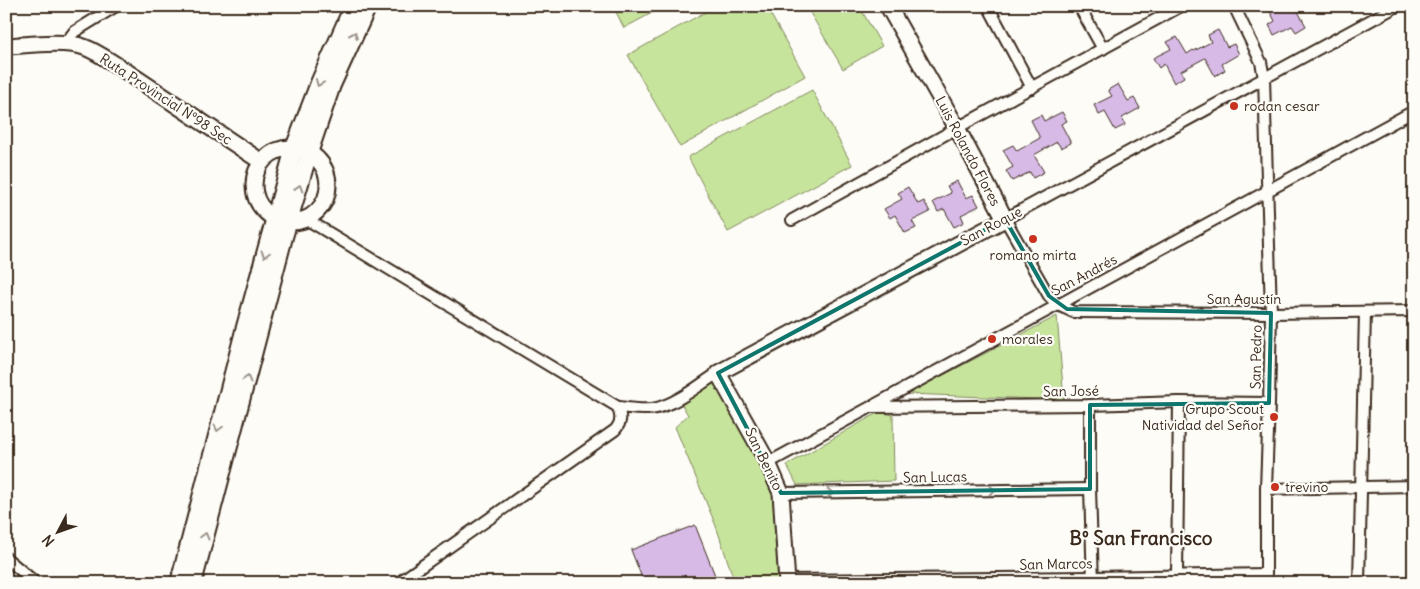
<svg xmlns="http://www.w3.org/2000/svg" width="1420" height="589" viewBox="0 0 1420 589" font-family="Delius,sans-serif">
	<style>
		.green { fill: #c7e49c; stroke: #81875d }
		.building { fill: #d8bae7; stroke: #3b2a1e }
		.lines { fill: none; stroke-linecap: round; stroke-linejoin: round }
		.street-casing { stroke: #3b2a1e; stroke-width: 14 }
		.secondary-casing { stroke: #3b2a1e; stroke-width: 19 }
		.primary-casing { stroke: #3b2a1e; stroke-width: 20 }
		.street { stroke: #fdfcf7; stroke-width: 10 }
		.secondary { stroke: #fdfcf7; stroke-width: 15 }
		.primary { stroke: #fdfcf7; stroke-width: 16 }
		.oneway { stroke: #9c938a }
		.marked { fill: none; stroke: #0f766e; stroke-width: 4; stroke-linejoin: round }
		.poi-dot { fill: #c8321e; stroke: #fdfcf7; stroke-width: 2 }
		.labels { text-anchor: middle; stroke-width: 4.5; stroke-linejoin: round; paint-order: stroke }
		.street-label { font-size: 14px; fill: #3b2a1e; stroke: #fdfcf7 }
		.poi-label { font-size: 14px; fill: #3b2a1e; stroke: #fdfcf7; text-anchor: start }
		.district-label { font-size: 19px; font-weight: bold; fill: #3b2a1e; stroke: #fdfcf7 }
	</style>
	<rect width="100%" height="100%" fill="#fdfcf7"/>
	<filter id="ink" filterUnits="userSpaceOnUse"><feTurbulence type="fractalNoise" baseFrequency=".02" numOctaves="2"/><feDisplacementMap in="SourceGraphic" scale="10" xChannelSelector="R" yChannelSelector="G"/><feConvolveMatrix kernelMatrix="1 2 1 2 8 2 1 2 1" color-interpolation-filters="sRGB"/></filter>
	<g filter="url(#ink)">
		<g class="green">
			<polygon points="613,6 665,6 624,28"/>
			<polygon points="716,6 766,6 805,76 680,147 628,55"/>
			<polygon points="818,6 859,6 882,46 843,69 809,11"/>
			<polygon points="812,90 852,165 728,232 688,157"/>
			<polygon points="1057,316 1064,400 907,394"/>
			<polygon points="718,373 777,504 778,583 735,583 716,526 675,427 688,415 678,398"/>
			<polygon points="879,412 893,415 894,481 797,485 787,465"/>
		</g>
		<g class="building">
			<polygon points="1267,6 1295,6 1306,26 1296,32 1292,26 1274,35 1269,25 1275,21"/>
			<polygon points="1218,30 1227,47 1234,44 1239,54 1222,64 1225,70 1215,76 1205,58 1181,71 1184,77 1174,83 1164,64 1159,68 1153,58 1171,49 1167,42 1177,37 1187,54 1193,50 1194,51 1211,42 1208,35"/>
			<polygon points="1118,84 1128,101 1134,98 1140,108 1122,118 1125,125 1115,130 1105,112 1099,115 1094,105 1112,96 1108,90"/>
			<polygon points="1062,112 1067,121 1061,124 1071,143 1061,148 1057,142 1034,155 1044,172 1033,178 1030,172 1012,181 1006,171 1013,167 1003,150 1013,145 1017,151 1040,138 1031,120 1041,115 1044,121"/>
			<polygon points="957,181 966,198 973,195 979,206 961,215 964,222 954,227 944,209 938,212 933,202 951,193 947,186"/>
			<polygon points="908,187 918,204 924,201 930,212 912,221 916,228 905,233 895,215 890,218 884,209 902,199 898,193"/>
			<polygon points="695,525 718,583 644,583 631,550"/>
		</g>
		<g class="lines">
			<defs>
				<g id="street">
					<polyline points="988,6 1032,88"/>
					<polyline points="1079,6 1103,49"/>
					<polyline points="1234,6 1261,62 1264,78 1271,313 1269,403 1266,489 1266,583"/>
					<polyline points="1397,6 1005,219 1049,296 1058,305 1073,312 1271,313 1414,311"/>
					<polyline points="65,44 74,32 116,6"/>
					<polyline points="306,219 618,407"/>
					<polyline points="792,220 957,128 1181,6"/>
					<polyline points="1090,405 1090,489 1093,583"/>
					<polyline points="873,407 1090,405 1179,402 1269,403"/>
					<polyline points="768,463 1414,111"/>
					<polyline points="1266,489 1414,486"/>
					<polyline points="781,493 1090,489"/>
					<polyline points="6,558 36,583"/>
					<polyline points="1177,575 1179,402"/>
					<polyline points="787,580 1093,577 1266,574"/>
					<path d="M 398,583 L 615,430 C 622,422 621,417 618,407 C 630,408 645,411 657,408 C 679,402 699,385 718,373"/>
					<polyline points="1359,583 1365,312"/>
				</g>
				<g id="secondary">
					<path d="M 6,46 C 28,45 63,40 84,47 C 98,52 111,62 124,70 L 262,162"/>
					<circle cx="291" cy="185" r="37"/>
					<polyline points="787,583 781,493 768,463 718,373 1005,219 957,128 888,6"/>
				</g>
				<g id="primary">
					<polyline points="179,583 245,327 294,148 319,83 353,6"/>
					<polyline points="193,583 284,237 309,153 332,85 368,6"/>
				</g>
			</defs>
			<use href="#street" class="street-casing"/>
			<use href="#secondary" class="secondary-casing"/>
			<use href="#primary" class="primary-casing"/>
			<use href="#street" class="street"/>
			<use href="#secondary" class="secondary"/>
			<use href="#primary" class="primary"/>
		</g>
		<defs><path id="oneway-chevron" d="M-2-3.5L2.5 0L-2 3.5" fill="none" stroke-width="1.6" stroke-linecap="round" stroke-linejoin="round" transform="scale(1.25)"/></defs>
		<g class="oneway">
			<use href="#oneway-chevron" transform="translate(354 35) rotate(-66)"/>
			<use href="#oneway-chevron" transform="translate(319 83) rotate(112)"/>
			<use href="#oneway-chevron" transform="translate(299 188) rotate(-73)"/>
			<use href="#oneway-chevron" transform="translate(265 254) rotate(105)"/>
			<use href="#oneway-chevron" transform="translate(247 379) rotate(-75)"/>
			<use href="#oneway-chevron" transform="translate(218 428) rotate(105)"/>
			<use href="#oneway-chevron" transform="translate(992 490) rotate(-1)"/>
			<use href="#oneway-chevron" transform="translate(830 493) rotate(-1)"/>
			<use href="#oneway-chevron" transform="translate(205 536) rotate(-75)"/>
		</g>
	</g>
	<path class="marked" d="M 1005,219 L 1049,296 L 1067,309 L 1271,313 L 1269,403 L 1090,405 L 1090,489 L 781,493 L 718,373 Z"/>
	<g class="poi-dot">
		<circle cx="1234" cy="106" r="5"/>
		<circle cx="1033" cy="239" r="5"/>
		<circle cx="992" cy="339" r="5"/>
		<circle cx="1274" cy="417" r="5"/>
		<circle cx="1275" cy="487" r="5"/>
	</g>
	<g class="labels">
		<g class="street-label">
			<text transform="translate(166 99) rotate(33)" y="5">Ruta Provincial Nº98 Sec</text>
			<text transform="translate(968 151) rotate(62)" y="5">Luis Rolando Flores</text>
			<text transform="translate(991 226) rotate(-28)" y="5">San Roque</text>
			<text transform="translate(1084 275) rotate(-28)" y="5">San Andrés</text>
			<text x="1244" y="304">San Agustín</text>
			<text transform="translate(1256 357) rotate(-89)" y="5">San Pedro</text>
			<text transform="translate(1071 391) rotate(-1)" y="5">San José</text>
			<text transform="translate(764 459) rotate(64)" y="5">San Benito</text>
			<text transform="translate(935 477) rotate(-1)" y="5">San Lucas</text>
			<text transform="translate(1056 564) rotate(-1)" y="5">San Marcos</text>
		</g>
		<g class="poi-label">
			<text x="1244" y="111">rodan cesar</text>
			<text x="1033" y="260" text-anchor="middle">romano mirta</text>
			<text x="1002" y="344">morales</text>
			<text x="1264" y="414" text-anchor="end">Grupo Scout<tspan x="1264" dy="16">Natividad del Señor</tspan></text>
			<text x="1285" y="492">trevino</text>
		</g>
		<g class="district-label">
			<text x="1141" y="545">Bº San Francisco</text>
		</g>
	</g>
	<rect width="1420" height="589" fill="none" stroke="#fdfcf7" stroke-width="25"/>
	<rect x="12" y="12" width="1395" height="564" fill="none" stroke="#3b2a1e" stroke-width="2" filter="url(#ink)"/>
	<g transform="translate(58 532) rotate(229)" stroke="#fdfcf7" stroke-width="4" paint-order="stroke">
	<path d="M0-4L9 19L0 12L-9 19Z" fill="#3b2a1e"/>
	<text y="-8" font-size="14" font-weight="bold" text-anchor="middle" fill="#3b2a1e">N</text>
	</g>
</svg>
